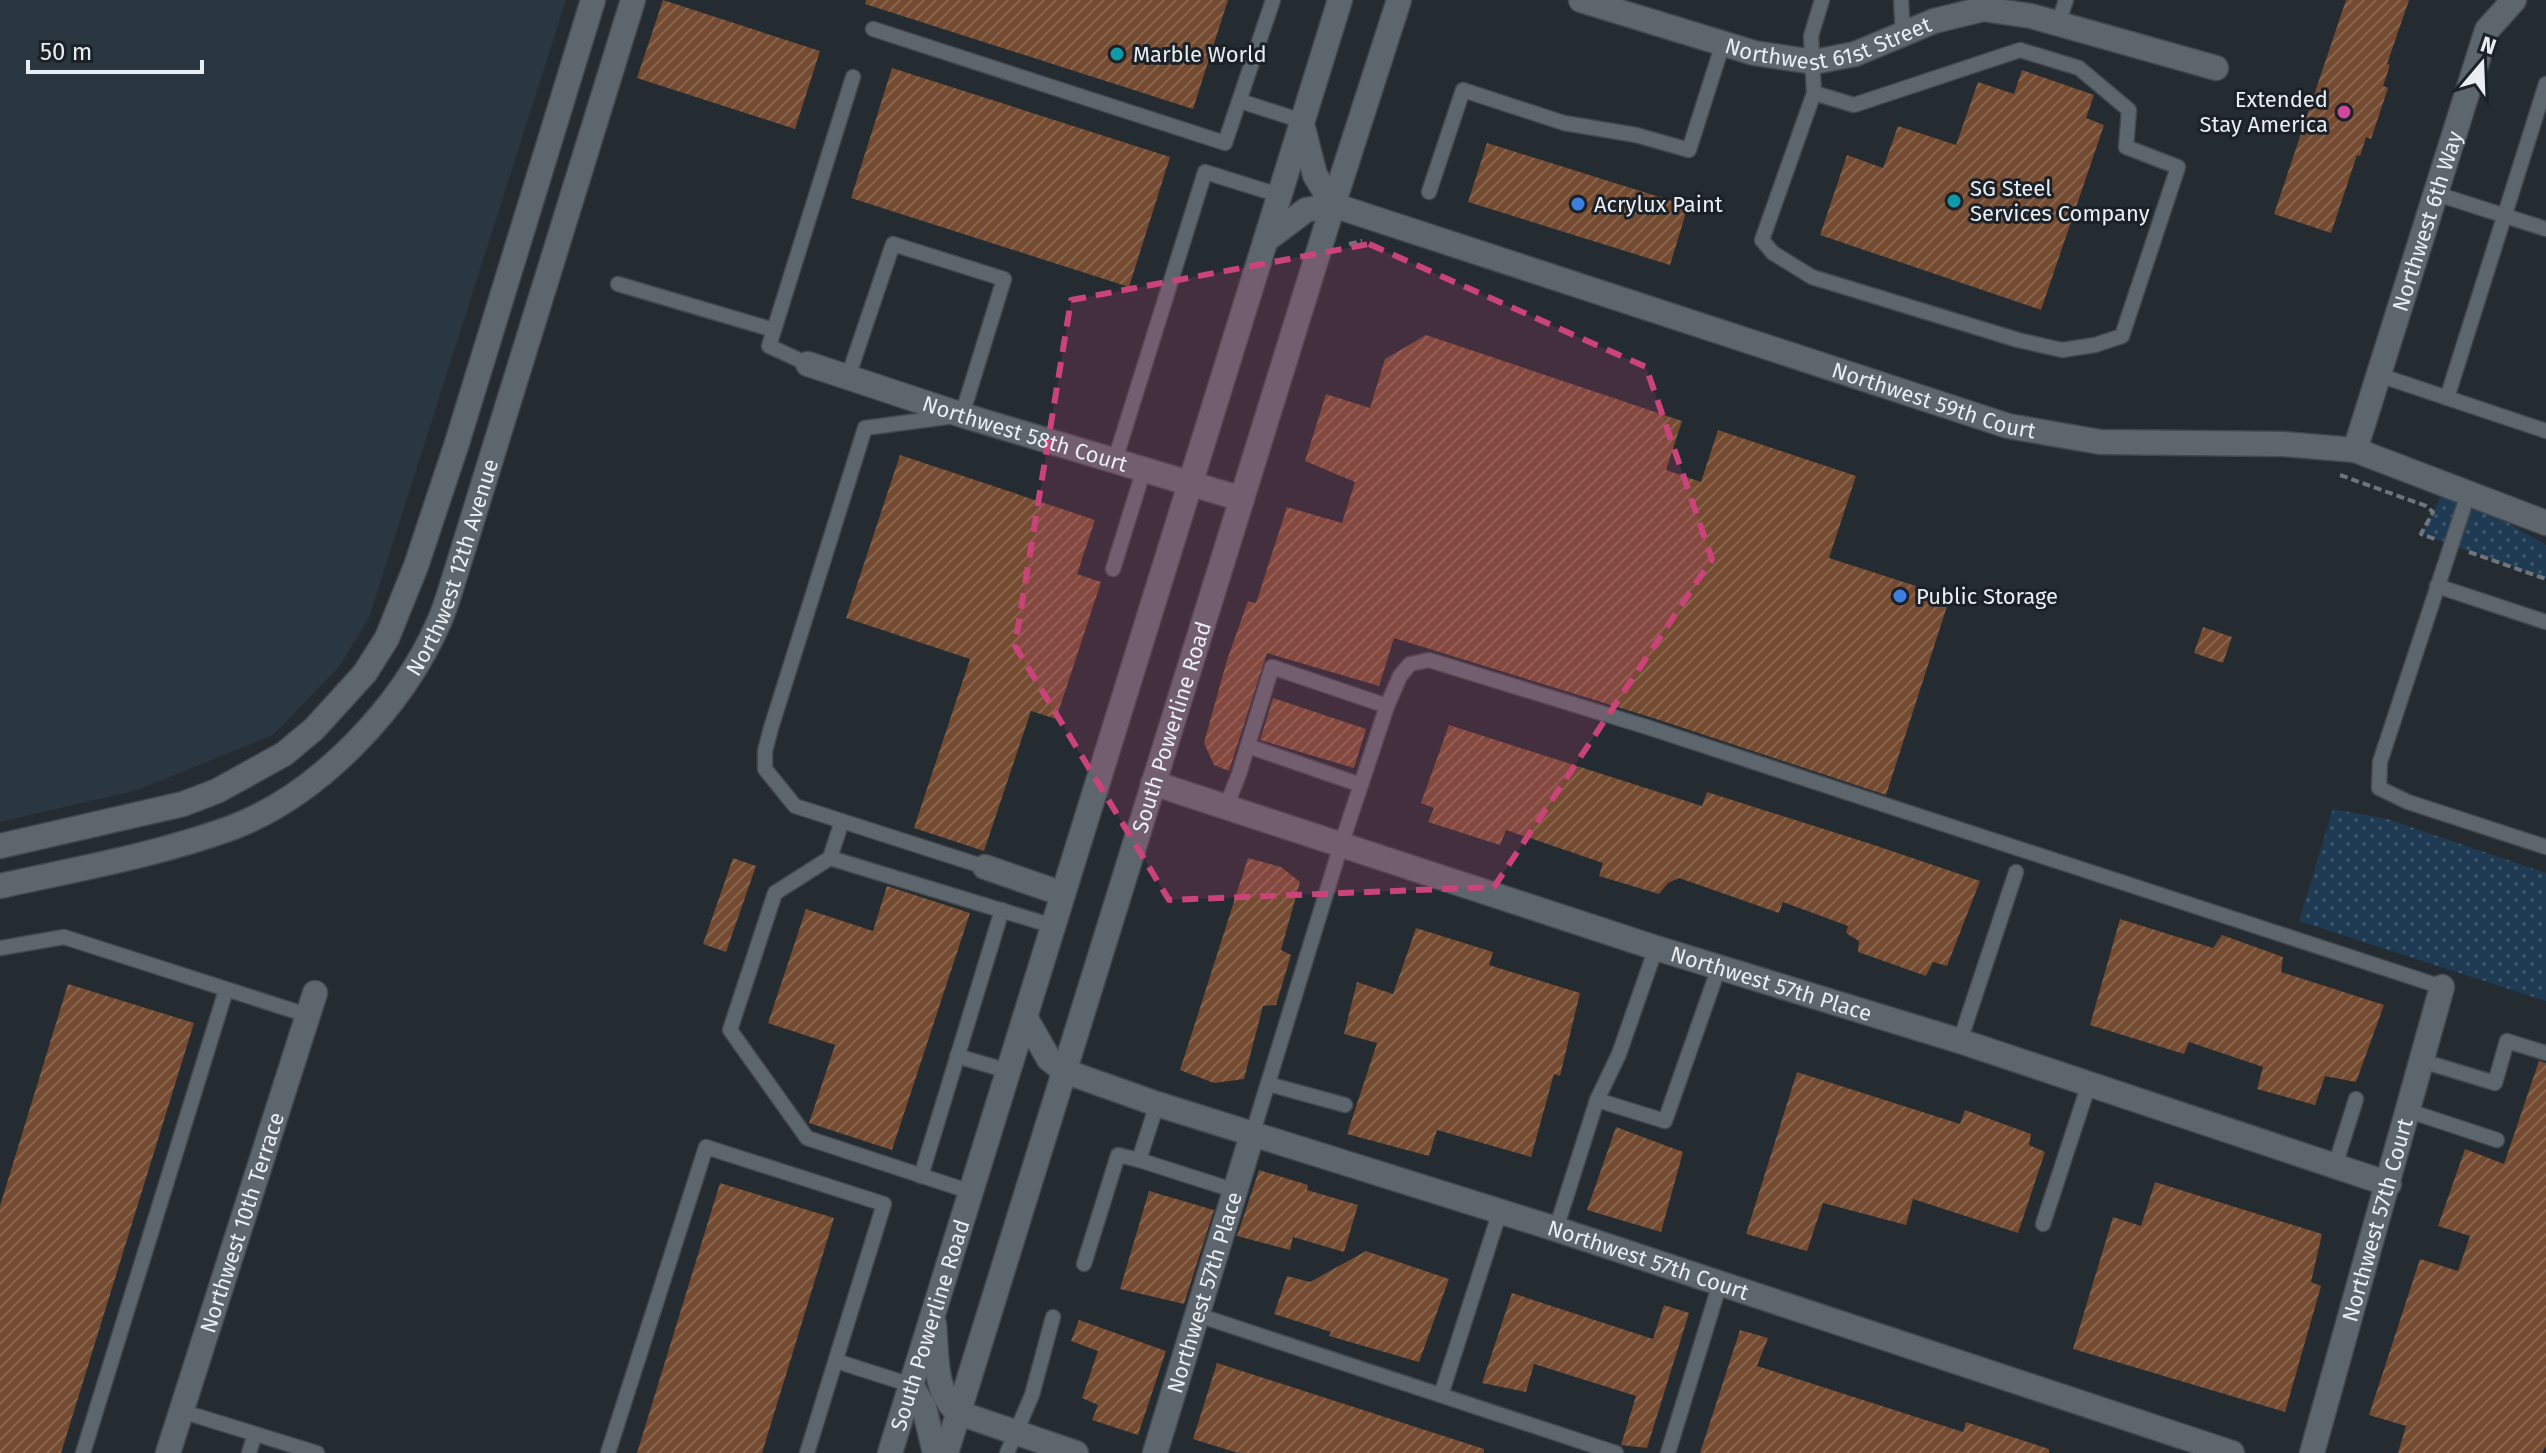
<svg xmlns="http://www.w3.org/2000/svg" width="2546" height="1453" viewBox="0 0 2546 1453" font-family="'Fira Sans',sans-serif">
	<style>
		.built { fill: #2a3640 }
		.grass { fill: url(#grass-dots) }
		.building { fill: url(#building-hatch) }
		.lines { fill: none; stroke-linecap: round; stroke-linejoin: round }
		.lane-casing { stroke: #42484d; stroke-width: 17 }
		.street-casing { stroke: #42484d; stroke-width: 27 }
		.secondary-casing { stroke: #42484d; stroke-width: 27 }
		.path { stroke: #6f757a; stroke-width: 4; stroke-dasharray: 8 4; stroke-linecap: butt }
		.lane { stroke: #5e666d; stroke-width: 14 }
		.street { stroke: #5e666d; stroke-width: 24 }
		.secondary { stroke: #5e666d; stroke-width: 24 }
		.marked { fill: #ca4379; fill-opacity: 0.2; stroke: #ca4379; stroke-width: 6; stroke-dasharray: 16 10; stroke-linejoin: round }
		.culture-dot { fill: #0f9aa8; stroke: #1b2127; stroke-width: 3 }
		.hotel-dot { fill: #d1479c; stroke: #1b2127; stroke-width: 3 }
		.shop-dot { fill: #3f7fe0; stroke: #1b2127; stroke-width: 3 }
		.labels { text-anchor: middle; stroke-width: 6; stroke-linejoin: round; paint-order: stroke }
		.street-label { font-size: 22px; fill: #e9eef2; stroke: #1b2127 }
		.poi-label { font-size: 22px; fill: #e9eef2; stroke: #1b2127; text-anchor: start }
	</style>
	<defs>
		<pattern id="grass-dots" width="8" height="8" patternUnits="userSpaceOnUse" patternTransform="scale(2)"><rect width="8" height="8" fill="#1f3b53"/><path d="M2 2h.1M6 6h.1" fill="none" stroke="#40586c" stroke-width="1.8" stroke-linecap="round"/></pattern>
		<pattern id="building-hatch" width="6" height="6" patternUnits="userSpaceOnUse" patternTransform="scale(2)"><rect width="6" height="6" fill="#744b30"/><path d="M-1 1l2-2M0 6l6-6M5 7l2-2" fill="none" stroke="#88654e"/></pattern>
	</defs>
	<rect width="100%" height="100%" fill="#242b31"/>
	<polygon class="built" points="0,0 566,0 369,618 338,668 273,735 138,790 0,822"/>
	<g class="grass">
		<polygon points="2443,493 2479,506 2546,545 2546,579 2421,534"/>
		<polygon points="2333,809 2387,819 2546,873 2546,1001 2299,921"/>
	</g>
	<g class="building">
		<polygon points="663,0 820,51 795,129 637,78"/>
		<polygon points="866,0 1228,0 1193,109 865,4"/>
		<polygon points="2346,0 2409,0 2387,64 2390,65 2383,86 2388,88 2371,139 2366,137 2360,156 2357,155 2331,233 2274,214"/>
		<polygon points="892,68 1170,157 1129,287 851,198"/>
		<polygon points="2022,70 2094,95 2086,118 2104,125 2041,310 1820,235 1847,155 1883,168 1898,126 1956,145 1978,82 2014,94"/>
		<polygon points="1487,143 1688,206 1670,265 1468,202"/>
		<polygon points="1426,335 1682,421 1666,470 1701,482 1718,430 1856,476 1829,558 1950,597 1886,795 1653,718 1394,638 1379,686 1267,653 1229,771 1214,765 1204,743 1227,660 1248,601 1256,603 1287,507 1342,523 1355,482 1305,461 1326,394 1370,408 1385,359"/>
		<polygon points="900,455 1095,520 1077,574 1101,582 1056,719 1031,711 984,851 914,828 970,659 846,618"/>
		<polygon points="2203,627 2232,637 2223,663 2194,653"/>
		<polygon points="1273,698 1366,729 1354,768 1260,740"/>
		<polygon points="1449,725 1702,806 1707,792 1874,845 1980,881 1947,966 1933,962 1926,976 1858,952 1859,941 1846,933 1848,926 1783,902 1779,913 1679,878 1668,883 1659,894 1599,876 1603,863 1506,830 1500,845 1428,822 1434,808 1421,803"/>
		<polygon points="733,858 756,866 726,952 703,944"/>
		<polygon points="1248,858 1281,867 1300,882 1281,950 1291,955 1276,1005 1263,1006 1244,1079 1214,1083 1180,1070"/>
		<polygon points="887,886 970,913 892,1150 809,1123 835,1045 768,1023 806,909 873,931"/>
		<polygon points="2120,919 2213,948 2222,935 2283,957 2281,972 2384,1005 2356,1082 2325,1076 2315,1105 2257,1089 2263,1067 2189,1042 2184,1054 2090,1025"/>
		<polygon points="1416,928 1493,952 1489,965 1580,993 1560,1076 1554,1074 1531,1157 1437,1130 1429,1156 1347,1134 1377,1043 1344,1034 1357,982 1393,994"/>
		<polygon points="68,984 194,1023 61,1453 0,1453 0,1206"/>
		<polygon points="2539,1061 2546,1063 2546,1446 2542,1453 2398,1453 2406,1426 2369,1415 2420,1259 2458,1271 2470,1236 2438,1226 2465,1149 2504,1164"/>
		<polygon points="1797,1072 1960,1124 1965,1110 2031,1134 2029,1145 2045,1152 2018,1233 1913,1199 1906,1225 1823,1203 1807,1251 1746,1234"/>
		<polygon points="1616,1127 1683,1152 1661,1232 1587,1210"/>
		<polygon points="1259,1170 1308,1185 1307,1190 1358,1205 1344,1252 1293,1237 1290,1250 1237,1236"/>
		<polygon points="2155,1182 2322,1234 2311,1282 2321,1286 2285,1412 2073,1349 2113,1217 2141,1226"/>
		<polygon points="720,1183 834,1218 762,1453 637,1453"/>
		<polygon points="1149,1191 1214,1210 1184,1304 1120,1289"/>
		<polygon points="1366,1251 1449,1279 1419,1362 1329,1336 1331,1332 1274,1314 1287,1276 1310,1282"/>
		<polygon points="1512,1293 1653,1339 1664,1305 1689,1313 1647,1448 1621,1445 1636,1396 1534,1364 1526,1392 1482,1383"/>
		<polygon points="1079,1320 1166,1351 1138,1435 1092,1420 1098,1405 1082,1398 1098,1351 1071,1341"/>
		<polygon points="1740,1330 1768,1338 1757,1366 1963,1432 1966,1422 2049,1449 2049,1453 1700,1453"/>
		<polygon points="1217,1363 1484,1449 1484,1453 1238,1453 1193,1439"/>
	</g>
	<g class="lines">
		<defs>
			<g id="lane">
				<polyline points="1901,0 1903,34"/>
				<polyline points="2058,24 2066,0"/>
				<polyline points="873,29 1225,143 1273,0"/>
				<polyline points="1814,93 1854,105 2020,50 2079,68 2129,110 2126,147 2178,167 2122,336 2095,345 2062,350 2018,340 1812,277 1773,253 1762,240 1814,93 1811,36 1822,0"/>
				<polyline points="1240,101 1302,121"/>
				<polyline points="1429,192 1463,90 1564,123 1636,135 1689,150 1723,43"/>
				<polyline points="2437,194 2546,229"/>
				<polyline points="618,284 774,330"/>
				<polyline points="808,364 769,346 853,77"/>
				<polyline points="2379,375 2546,431"/>
				<polyline points="848,377 893,244 1004,279 962,415 865,428 771,728 765,751 765,769 795,806 985,867"/>
				<polyline points="2447,398 2546,84"/>
				<polyline points="1115,460 1205,172 1279,195"/>
				<polyline points="2468,494 2380,762 2379,788 2408,802 2546,847"/>
				<polyline points="1113,569 1144,469"/>
				<polyline points="2437,586 2546,622"/>
				<polyline points="1248,746 1361,785"/>
				<polyline points="1226,807 1239,774 1272,667 1387,706"/>
				<polyline points="842,821 830,858 775,893 730,1030 807,1138 971,1192"/>
				<polyline points="830,858 1053,926"/>
				<polyline points="0,948 64,937 307,1015"/>
				<polyline points="1960,1041 2016,872"/>
				<polyline points="957,1056 1008,1071"/>
				<polyline points="2422,1061 2495,1083 2507,1041 2546,1053"/>
				<polyline points="1268,1084 1345,1105"/>
				<polyline points="1597,1100 1619,1054 1656,948"/>
				<polyline points="1157,1104 1139,1160 1236,1191"/>
				<polyline points="2409,1111 2497,1140"/>
				<polyline points="1253,1132 1341,845 1387,706 1400,676 1410,664 1429,660 1650,728 2442,987"/>
				<polyline points="2335,1166 2356,1099"/>
				<polyline points="921,1176 1002,910"/>
				<polyline points="2043,1224 2089,1084"/>
				<polyline points="1556,1229 1597,1100 1665,1121 1719,967"/>
				<polyline points="1084,1264 1118,1155 1139,1160"/>
				<polyline points="1198,1315 1616,1453"/>
				<polyline points="836,1361 911,1385"/>
				<polyline points="1441,1395 1500,1211"/>
				<polyline points="181,1411 317,1453"/>
				<polyline points="83,1453 226,990"/>
				<polyline points="249,1453 255,1434"/>
				<polyline points="608,1453 706,1147 884,1204 807,1453"/>
				<polyline points="1007,1453 1032,1395 1053,1317"/>
				<polyline points="1668,1453 1720,1283"/>
			</g>
			<g id="street">
				<path id="s1" d="M 1581,0 L 1754,53 L 1814,62 L 1855,54 L 1934,21 L 1983,9 L 2031,16 L 2216,68"/>
				<path id="s2" d="M 1333,205 L 2008,426 L 2100,442 L 2283,444 L 2355,450 L 2546,523"/>
				<path id="s3" d="M 808,364 L 962,415 L 1242,499"/>
				<path id="s4" d="M 2355,450 L 2487,30 L 2514,0"/>
				<path id="s5" d="M 1153,783 L 1656,948 L 1960,1041 L 2389,1184"/>
				<polyline points="985,867 1063,894"/>
				<path id="s6" d="M 1064,1071 L 1157,1104 L 1556,1229 L 2232,1453"/>
				<polyline points="959,1413 1076,1453"/>
				<path id="s7" d="M 168,1453 L 315,993"/>
				<path id="s8" d="M 1155,1453 L 1253,1132"/>
				<path id="s9" d="M 2312,1453 L 2442,987"/>
			</g>
			<g id="secondary">
				<polyline points="1302,124 1315,175 1333,205"/>
				<polyline points="1266,240 1306,210 1333,205"/>
				<polyline points="0,846 183,804 217,791 284,754 314,729 365,673 387,638 416,566 457,443 593,0"/>
				<path id="s10" d="M 0,886 C 77,869 157,855 231,828 C 319,795 402,707 439,622 C 445,609 449,595 453,582 L 633,0"/>
				<polyline points="1025,1017 1049,1059 1064,1071"/>
				<path d="M 934,1324 C 937,1354 933,1393 959,1413"/>
				<polyline points="911,1385 924,1407 935,1453"/>
				<path id="s11" d="M 890,1453 L 1340,0"/>
				<path id="s12" d="M 946,1453 L 1333,205 L 1399,0"/>
			</g>
		</defs>
		<use href="#lane" class="lane-casing"/>
		<use href="#street" class="street-casing"/>
		<use href="#secondary" class="secondary-casing"/>
		<g class="path">
			<polyline points="1349,244 1362,241"/>
			<polyline points="2340,475 2426,506 2433,512 2421,534 2435,539"/>
			<polyline points="2469,552 2546,579"/>
		</g>
		<use href="#lane" class="lane"/>
		<use href="#street" class="street"/>
		<use href="#secondary" class="secondary"/>
	</g>
	<path class="marked" d="M 1369,244 L 1646,367 L 1712,559 L 1494,887 L 1169,900 L 1015,646 L 1071,300 Z"/>
	<g class="culture-dot">
		<circle cx="1117" cy="54" r="8"/>
		<circle cx="1954" cy="201" r="8"/>
	</g>
	<circle class="hotel-dot" cx="2344" cy="112" r="8"/>
	<g class="shop-dot">
		<circle cx="1578" cy="204" r="8"/>
		<circle cx="1900" cy="596" r="8"/>
	</g>
	<g class="labels">
		<g class="street-label">
			<text dy="8" stroke="none"><textPath href="#s1" startOffset="258">Northwest 61st Street</textPath></text>
			<text dy="8" stroke="none"><textPath href="#s4" startOffset="240">Northwest 6th Way</textPath></text>
			<text dy="8" stroke="none"><textPath href="#s2" startOffset="632">Northwest 59th Court</textPath></text>
			<text dy="8" stroke="none"><textPath href="#s3" startOffset="228">Northwest 58th Court</textPath></text>
			<text dy="8" stroke="none"><textPath href="#s10" startOffset="594">Northwest 12th Avenue</textPath></text>
			<text dy="8" stroke="none"><textPath href="#s12" startOffset="760">South Powerline Road</textPath></text>
			<text dy="8" stroke="none"><textPath href="#s5" startOffset="650">Northwest 57th Place</textPath></text>
			<text dy="8" stroke="none"><textPath href="#s9" startOffset="242">Northwest 57th Court</textPath></text>
			<text dy="8" stroke="none"><textPath href="#s7" startOffset="242">Northwest 10th Terrace</textPath></text>
			<text dy="8" stroke="none"><textPath href="#s6" startOffset="614">Northwest 57th Court</textPath></text>
			<text dy="8" stroke="none"><textPath href="#s8" startOffset="168">Northwest 57th Place</textPath></text>
			<text dy="8" stroke="none"><textPath href="#s11" startOffset="134">South Powerline Road</textPath></text>
		</g>
		<g class="poi-label">
			<text x="1133" y="62">Marble World</text>
			<text x="2328" y="107" text-anchor="end">Extended<tspan x="2328" dy="25">Stay America</tspan></text>
			<text x="1970" y="196">SG Steel<tspan x="1970" dy="25">Services Company</tspan></text>
			<text x="1594" y="212">Acrylux Paint</text>
			<text x="1916" y="604">Public Storage</text>
		</g>
	</g>
	<g transform="translate(2482 64) rotate(19)" stroke="#1b2127" stroke-width="6" paint-order="stroke">
	<path d="M0-6L14 30L0 20L-14 30Z" fill="#e9eef2"/>
	<text y="-12" font-size="22" font-weight="bold" text-anchor="middle" fill="#e9eef2">N</text>
	</g>
	<path d="M28 60v12h174v-12" fill="none" stroke="#e9eef2" stroke-width="4"/>
	<text x="40" y="60" font-size="24" fill="#e9eef2" stroke="#1b2127" stroke-width="6" paint-order="stroke">50 m</text>
</svg>
